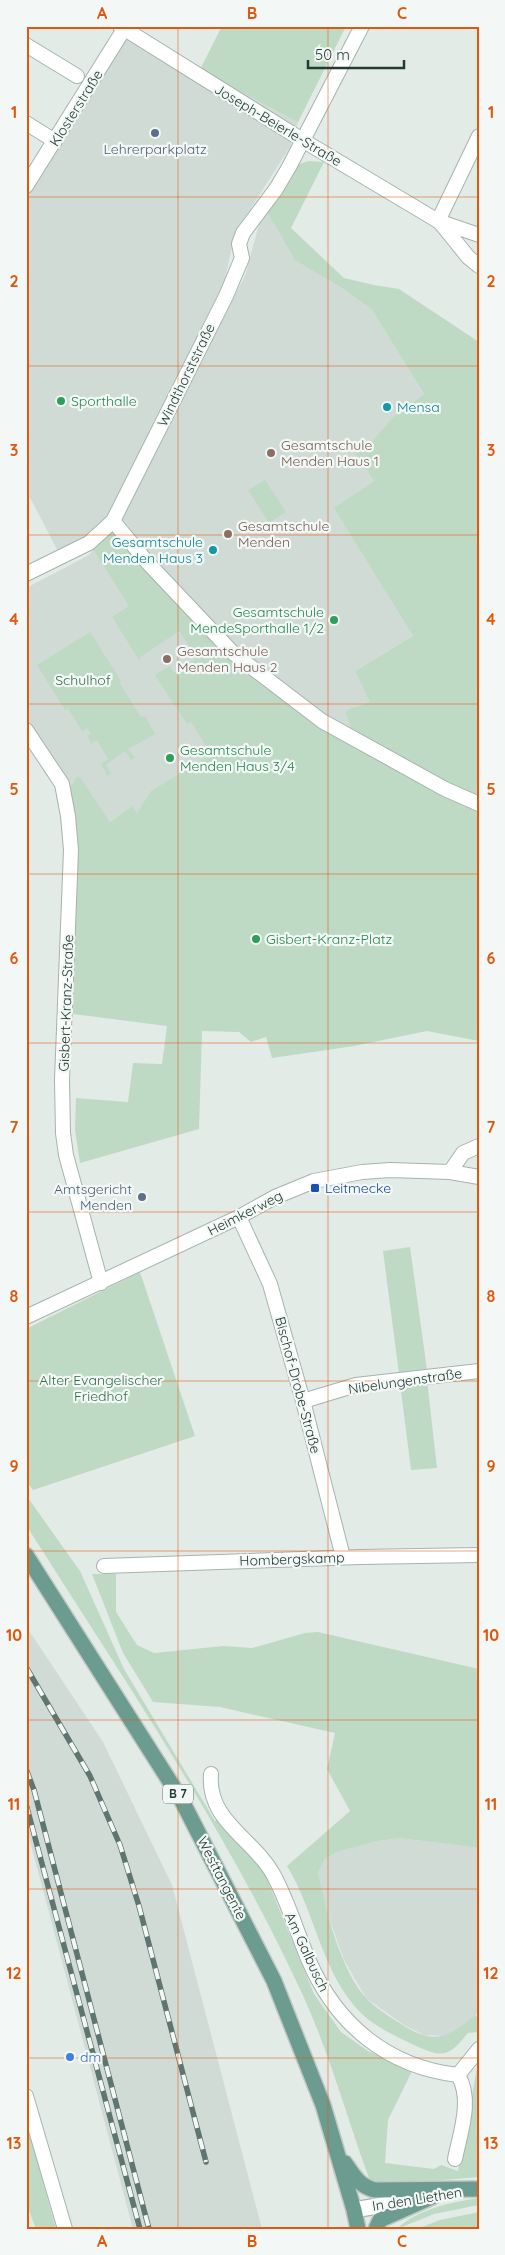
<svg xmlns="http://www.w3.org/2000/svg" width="505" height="2255" viewBox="0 0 505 2255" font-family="Quicksand,sans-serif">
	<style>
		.built { fill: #d1dbd6 }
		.green { fill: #bedac5 }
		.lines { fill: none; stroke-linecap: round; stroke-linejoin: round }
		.minor-casing { stroke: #a6b3ae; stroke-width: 16 }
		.tertiary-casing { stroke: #a6b3ae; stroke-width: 18 }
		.primary-casing { stroke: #c2c8c6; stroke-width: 18 }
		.minor { stroke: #fff; stroke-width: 14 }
		.tertiary { stroke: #fff; stroke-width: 15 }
		.primary { stroke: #6c9c8f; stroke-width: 15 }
		.rail-casing { stroke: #5f7670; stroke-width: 5.5 }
		.rail { stroke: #f3f8f6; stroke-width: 4; stroke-dasharray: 11; stroke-linecap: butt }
		.grid { fill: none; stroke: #de580e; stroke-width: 1; stroke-opacity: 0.55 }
		.service-dot { fill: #5c6f8a; stroke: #f3f8f6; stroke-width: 2 }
		.leisure-dot { fill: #2e9e5b; stroke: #f3f8f6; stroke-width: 2 }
		.culture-dot { fill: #0f9aa8; stroke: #f3f8f6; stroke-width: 2 }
		.education-dot { fill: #8d6e63; stroke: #f3f8f6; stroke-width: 2 }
		.transit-dot { fill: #1a4fb4; stroke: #f3f8f6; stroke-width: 2 }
		.shop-dot { fill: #3f7fe0; stroke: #f3f8f6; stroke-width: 2 }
		.labels { text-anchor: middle; stroke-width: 4.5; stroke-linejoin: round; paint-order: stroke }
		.shield { fill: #f3f8f6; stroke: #62746e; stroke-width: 1 }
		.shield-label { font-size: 12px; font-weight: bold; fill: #243b34 }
		.street-label { font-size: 14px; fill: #243b34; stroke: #f3f8f6 }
		.service-label { font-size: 14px; fill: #4e5e75; stroke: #f3f8f6 }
		.leisure-label { font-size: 14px; fill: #27864d; stroke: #f3f8f6; text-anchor: start }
		.culture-label { font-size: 14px; fill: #0d838f; stroke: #f3f8f6; text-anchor: start }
		.education-label { font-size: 14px; fill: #785e54; stroke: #f3f8f6; text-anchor: start }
		.park-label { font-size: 14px; fill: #336d48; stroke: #f3f8f6 }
		.transit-label { font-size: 14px; fill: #164399; stroke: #f3f8f6; text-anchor: start }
		.shop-label { font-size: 14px; fill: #366cbe; stroke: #f3f8f6; text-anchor: start }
		.neatline { fill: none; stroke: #de580e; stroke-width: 2 }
		.grid-label { font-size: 16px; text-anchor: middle; font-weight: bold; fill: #de580e }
	</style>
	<rect width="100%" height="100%" fill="#e3ebe7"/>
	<g class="built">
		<polygon points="222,26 346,26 298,122 290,147 235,233 225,279 116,511 89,543 61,557 26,490 26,194 125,29 200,70"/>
		<polygon points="264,206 339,286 372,310 424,394 394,416 373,440 354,452 374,481 335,508 413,636 355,671 371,702 355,740 211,754 152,791 137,814 132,806 110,822 86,788 65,798 64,782 26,718 26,588 89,555 122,513 245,276"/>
		<polygon points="26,1626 103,1742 172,1885 262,2229 133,2229 26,1826"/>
		<polygon points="399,1838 479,1848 479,2012 452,2034 444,2036 424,2035 404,2025 366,1998 344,1960 324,1904 318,1872 325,1859 337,1852 378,1841"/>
	</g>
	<g class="green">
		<polygon points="222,26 346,26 298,122 200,70"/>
		<polygon points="309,161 324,162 291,228 344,278 374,285 399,289 479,342 479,1041 427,1031 354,1046 272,1058 266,1037 251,1042 239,1032 202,1031 199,1129 80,1163 75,1130 76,1098 128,1102 133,1063 162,1064 167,1026 65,1013 65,798 76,778 79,776 110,822 132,806 137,813 151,791 211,754 191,722 187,724 155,675 170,666 174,673 197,658 179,631 142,656 139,660 112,617 129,606 89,543 113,521 233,653 355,739 345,711 370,702 355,671 413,636 334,508 374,481 354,452 373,440 394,416 424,394 372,310 339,286 295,260 264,206 289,167"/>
		<polygon points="265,480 286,512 269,523 248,490"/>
		<polygon points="90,632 121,681 119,682 141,717 145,716 155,734 128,749 135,758 131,760 125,751 106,765 111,774 107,776 101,764 108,759 97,740 91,744 87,736 91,734 87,728 82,731 68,708 65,710 37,665"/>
		<polygon points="410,1247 427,1370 399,1374 383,1251"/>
		<polygon points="140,1272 195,1436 33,1490 26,1481 26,1329"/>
		<polygon points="427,1380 437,1468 411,1470 400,1383"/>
		<path d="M 26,1495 L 80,1571 L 124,1669 L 215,1821 L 220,1819 L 262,1867 L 314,1994 L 341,2032 L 368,2051 L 412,2071 L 388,2120 L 385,2163 L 434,2169 L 441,2165 L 458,2171 L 479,2057 L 479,2177 L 372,2186 C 347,2120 330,2052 299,1987 C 224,1826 121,1675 26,1525 Z"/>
		<path d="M 92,1574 L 116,1574 L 116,1612 L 137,1645 L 154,1653 L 223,1646 L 252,1648 L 305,1633 L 318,1632 L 479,1669 L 479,1848 L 399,1838 L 378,1841 L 337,1852 L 325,1859 L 318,1872 C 325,1908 341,1972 367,1999 C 376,2008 387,2015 398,2022 C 433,2045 445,2040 475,2015 L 479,2019 L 479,2032 L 468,2033 C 448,2058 442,2058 414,2045 C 397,2037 378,2028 364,2016 C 322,1977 316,1913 287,1866 L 350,1811 L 327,1769 L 335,1733 L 220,1707 L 153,1702 L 123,1653 Z"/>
		<polygon points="26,2121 56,2229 36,2229 26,2203"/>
		<path d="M 479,2198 L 479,2205 L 434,2214 L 397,2229 C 417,2209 452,2202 479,2198 Z"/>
		<polygon points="479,2212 479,2229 417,2229 440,2220"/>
	</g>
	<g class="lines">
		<defs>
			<g id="minor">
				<polyline points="120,26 304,141 438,221 479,235"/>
				<polyline points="26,45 77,76"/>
				<polyline points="26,123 55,141"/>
				<polyline points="26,186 126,26"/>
				<polyline points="438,221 479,136"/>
				<polyline points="439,221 468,257 479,266"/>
				<polyline points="113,521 148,563 233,653 322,721 445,789 479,804"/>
				<polyline points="26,574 89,543 113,521 226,296 242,258 239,244 243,233 276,189 289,167 362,26"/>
				<polyline points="26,730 62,784 68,816 71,850 62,1080 63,1133 66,1155 101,1283"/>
				<polyline points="450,1172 463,1153 479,1146"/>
				<polyline points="239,1217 270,1284 303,1401 343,1557"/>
				<polyline points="26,1317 239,1217 275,1197 314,1181 362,1172 390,1170 450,1172 479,1177"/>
				<polyline points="303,1401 356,1385 479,1371"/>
				<polyline points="104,1566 360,1557 479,1555"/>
				<path d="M 211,1774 C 207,1821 253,1838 273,1874 C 288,1901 297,1933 309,1961 C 337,2025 388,2067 458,2075 L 479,2049"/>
				<polyline points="26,2096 65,2229"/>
				<path d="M 455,2159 C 460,2133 473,2100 458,2075"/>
			</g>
			<polyline id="tertiary" points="354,2210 424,2198"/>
			<g id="primary">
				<polyline points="26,1555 181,1799 274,1981 323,2105 354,2210 358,2229"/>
				<path d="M 345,2163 C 354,2176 359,2186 375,2190 L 479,2189"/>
				<polyline points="376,2229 380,2220 432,2197"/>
			</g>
		</defs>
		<use href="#minor" class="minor-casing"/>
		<use href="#tertiary" class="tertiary-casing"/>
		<use href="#primary" class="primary-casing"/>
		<use href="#minor" class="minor"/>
		<use href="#tertiary" class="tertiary"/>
		<use href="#primary" class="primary"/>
		<defs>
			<g id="rail">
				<polyline points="26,1667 90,1776 120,1845 139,1906 206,2162"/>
				<polyline points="26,1769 34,1790 149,2229"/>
				<polyline points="26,1804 140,2229"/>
			</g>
		</defs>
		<use href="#rail" class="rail-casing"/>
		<use href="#rail" class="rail"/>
	</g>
	<path class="grid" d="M 178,26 L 178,2229M 328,26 L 328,2229M 26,197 L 479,197M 26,366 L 479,366M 26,535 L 479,535M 26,704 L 479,704M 26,874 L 479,874M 26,1043 L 479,1043M 26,1212 L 479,1212M 26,1381 L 479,1381M 26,1551 L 479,1551M 26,1720 L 479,1720M 26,1889 L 479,1889M 26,2058 L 479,2058"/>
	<g class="service-dot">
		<circle cx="155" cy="133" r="5"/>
		<circle cx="142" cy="1197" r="5"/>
	</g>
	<g class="leisure-dot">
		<circle cx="61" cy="401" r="5"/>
		<circle cx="334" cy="620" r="5"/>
		<circle cx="170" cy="758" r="5"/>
		<circle cx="256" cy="939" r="5"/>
	</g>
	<g class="culture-dot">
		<circle cx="387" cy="407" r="5"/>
		<circle cx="213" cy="550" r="5"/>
	</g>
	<g class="education-dot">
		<circle cx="271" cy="453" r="5"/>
		<circle cx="228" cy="534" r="5"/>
		<circle cx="167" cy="659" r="5"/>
	</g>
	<rect class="transit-dot" x="310" y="1183" width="10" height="10" rx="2.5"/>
	<circle class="shop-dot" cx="70" cy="2057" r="5"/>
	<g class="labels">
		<rect class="shield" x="163" y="1784.5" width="30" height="19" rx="4"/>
		<g class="shield-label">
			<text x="178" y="1798">B 7</text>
		</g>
		<g class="street-label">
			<text transform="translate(76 108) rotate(-58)" y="5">Klosterstraße</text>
			<text transform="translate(278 125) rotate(31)" y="5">Joseph-Beierle-Straße</text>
			<text transform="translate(186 375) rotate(-64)" y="5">Windthorststraße</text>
			<text transform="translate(66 1003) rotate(-88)" y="5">Gisbert-Kranz-Straße</text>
			<text transform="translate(245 1213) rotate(-27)" y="5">Heimkerweg</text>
			<text transform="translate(405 1381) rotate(-8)" y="5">Nibelungenstraße</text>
			<text transform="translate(298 1385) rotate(75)" y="5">Bischof-Drobe-Straße</text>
			<text transform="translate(292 1559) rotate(-2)" y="5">Hombergskamp</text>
			<text transform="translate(222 1878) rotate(63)" y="5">Westtangente</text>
			<text transform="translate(307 1952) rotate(65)" y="5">Am Galbusch</text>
			<text transform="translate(417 2199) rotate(-9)" y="5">In den Liethen</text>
		</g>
		<g class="service-label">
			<text x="155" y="154">Lehrerparkplatz</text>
			<text x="132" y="1194" text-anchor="end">Amtsgericht<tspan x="132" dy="16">Menden</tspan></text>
		</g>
		<g class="leisure-label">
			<text x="71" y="406">Sporthalle</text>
			<text x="324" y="617" text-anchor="end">Gesamtschule<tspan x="324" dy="16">MendeSporthalle 1/2</tspan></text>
			<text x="180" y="755">Gesamtschule<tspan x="180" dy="16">Menden Haus 3/4</tspan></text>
			<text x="266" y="944">Gisbert-Kranz-Platz</text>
		</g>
		<g class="culture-label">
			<text x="397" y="412">Mensa</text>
			<text x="203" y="547" text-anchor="end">Gesamtschule<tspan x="203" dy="16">Menden Haus 3</tspan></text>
		</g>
		<g class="education-label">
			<text x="281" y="450">Gesamtschule<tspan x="281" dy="16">Menden Haus 1</tspan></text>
			<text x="238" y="531">Gesamtschule<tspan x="238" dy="16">Menden</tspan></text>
			<text x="177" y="656">Gesamtschule<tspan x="177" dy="16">Menden Haus 2</tspan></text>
		</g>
		<g class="park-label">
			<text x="83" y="685">Schulhof</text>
			<text x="101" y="1385">Alter Evangelischer<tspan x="101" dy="16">Friedhof</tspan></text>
		</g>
		<g class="transit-label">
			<text x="325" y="1193">Leitmecke</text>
		</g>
		<g class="shop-label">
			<text x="80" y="2062">dm</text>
		</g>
	</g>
	<rect width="505" height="2255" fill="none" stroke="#f3f8f6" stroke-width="55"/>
	<path d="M308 60v8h96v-8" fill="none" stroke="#243b34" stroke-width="2.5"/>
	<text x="315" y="60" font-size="15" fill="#243b34" stroke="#f3f8f6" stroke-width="4" paint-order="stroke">50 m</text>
	<rect x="28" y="28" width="450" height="2200" class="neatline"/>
	<g class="grid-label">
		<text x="102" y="19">A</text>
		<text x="252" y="19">B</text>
		<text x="402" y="19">C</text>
		<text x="14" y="118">1</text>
		<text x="491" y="118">1</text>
		<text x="14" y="287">2</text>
		<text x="491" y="287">2</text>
		<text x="14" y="456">3</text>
		<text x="491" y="456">3</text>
		<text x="14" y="625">4</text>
		<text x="491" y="625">4</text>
		<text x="14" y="795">5</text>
		<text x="491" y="795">5</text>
		<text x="14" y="964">6</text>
		<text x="491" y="964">6</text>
		<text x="14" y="1133">7</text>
		<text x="491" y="1133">7</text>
		<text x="14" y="1302">8</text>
		<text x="491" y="1302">8</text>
		<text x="14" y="1472">9</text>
		<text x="491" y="1472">9</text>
		<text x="14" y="1641">10</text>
		<text x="491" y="1641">10</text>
		<text x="14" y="1810">11</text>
		<text x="491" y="1810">11</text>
		<text x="14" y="1979">12</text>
		<text x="491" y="1979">12</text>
		<text x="14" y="2149">13</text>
		<text x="491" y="2149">13</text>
		<text x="102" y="2247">A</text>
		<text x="252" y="2247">B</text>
		<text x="402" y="2247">C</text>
	</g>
</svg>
